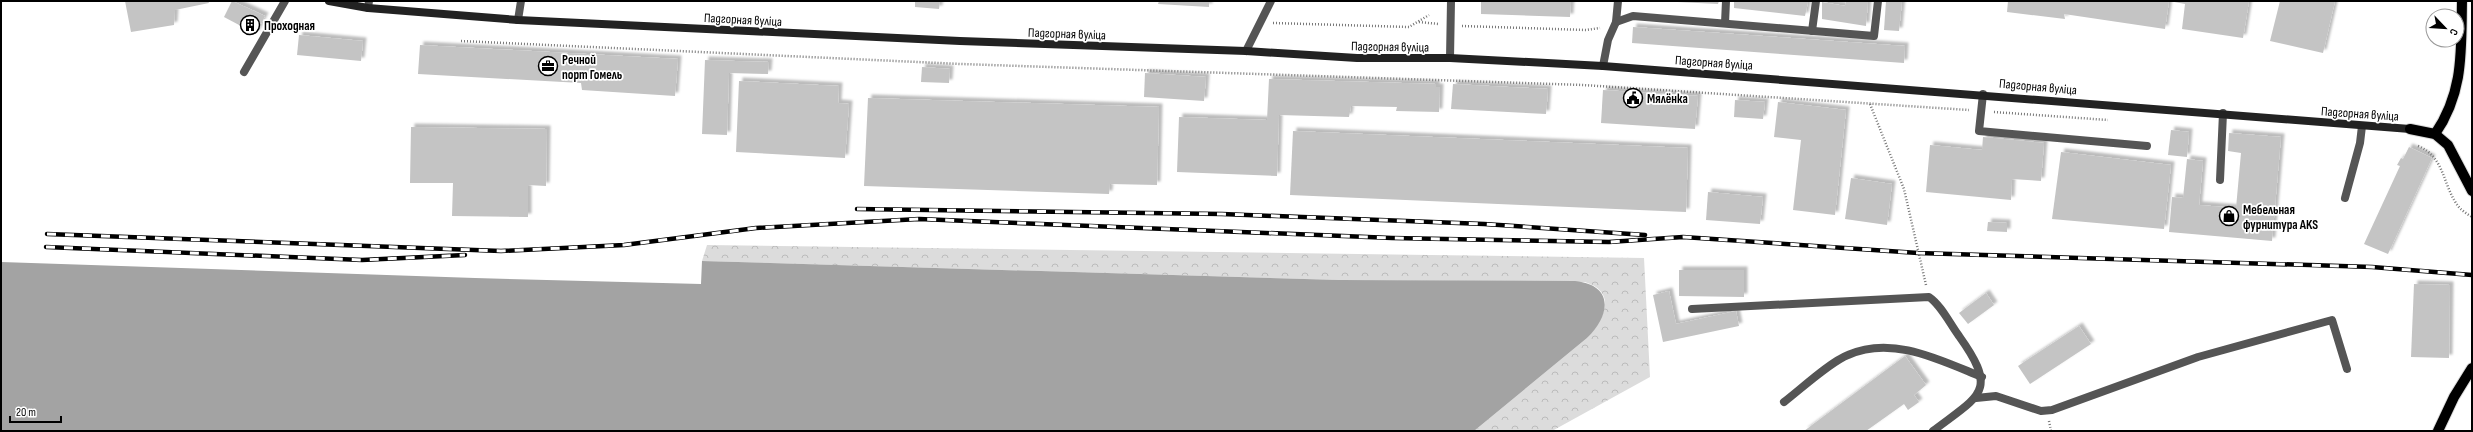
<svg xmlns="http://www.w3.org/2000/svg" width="2473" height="432" viewBox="0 0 2473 432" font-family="'Sofia Sans Condensed',sans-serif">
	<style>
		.forest { fill: url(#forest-crowns) }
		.water { fill: #a3a3a3 }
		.building { fill: #c4c4c4; filter: url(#shadow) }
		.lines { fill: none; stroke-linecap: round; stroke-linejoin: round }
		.primary-casing { stroke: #dbdbdb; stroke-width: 12 }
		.path { stroke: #777; stroke-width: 2.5; stroke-dasharray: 1 2; stroke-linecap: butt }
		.lane { stroke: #555; stroke-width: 8 }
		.street { stroke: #555; stroke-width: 8 }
		.secondary { stroke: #222; stroke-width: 8 }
		.primary { stroke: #000; stroke-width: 10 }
		.rail-casing { stroke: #000; stroke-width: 4.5 }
		.rail { stroke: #fff; stroke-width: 3; stroke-dasharray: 9; stroke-linecap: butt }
		.labels { text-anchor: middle; stroke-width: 3.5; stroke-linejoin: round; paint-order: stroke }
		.street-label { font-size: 13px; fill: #000; stroke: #fff }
		.poi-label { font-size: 13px; font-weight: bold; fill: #000; stroke: #fff; text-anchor: start }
	</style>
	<defs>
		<pattern id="forest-crowns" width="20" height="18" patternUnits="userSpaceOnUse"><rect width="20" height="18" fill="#dcdcdc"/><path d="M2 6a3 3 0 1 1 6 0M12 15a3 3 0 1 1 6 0" fill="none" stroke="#bbb"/></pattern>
		<filter id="shadow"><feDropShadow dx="3.5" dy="-3.5" stdDeviation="1" flood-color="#0004"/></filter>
	</defs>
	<rect width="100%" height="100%" fill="#fff"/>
	<path class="forest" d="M 707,245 L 1644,258 L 1650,377 L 1552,431 L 1474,431 L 1587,338 C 1603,320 1619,293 1585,282 L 1339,280 L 702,261 Z"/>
	<path class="water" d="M 702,261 L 1339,280 L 1575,281 C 1614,285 1611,315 1587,338 L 1474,431 L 1,431 L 1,262 L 475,278 L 701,284 Z"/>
	<g class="building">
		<polygon points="125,1 208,1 209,3 175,10 174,25 131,32"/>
		<polygon points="232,1 265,16 256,34 224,17"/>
		<polygon points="915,1 940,1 939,9 915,7"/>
		<polygon points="1159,1 1209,1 1209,7 1158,4"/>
		<polygon points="1481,1 1571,1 1570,17 1481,14"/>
		<polygon points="1657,1 1719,1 1718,4"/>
		<polygon points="1734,1 1801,1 1808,2 1805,16 1734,8"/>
		<polygon points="1846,1 1868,1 1866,26 1822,19 1822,2 1845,6"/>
		<polygon points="1886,1 1902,1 1899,31 1884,30"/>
		<polygon points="2008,1 2169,1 2165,29 2064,14 2065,19 2007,12"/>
		<polygon points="2169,1 2249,1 2243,38 2182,29 2185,4"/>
		<polygon points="2280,1 2335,1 2323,53 2270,41"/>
		<polygon points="1633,27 1905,46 1904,63 1632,43"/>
		<polygon points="299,35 363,41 361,61 297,55"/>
		<polygon points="420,45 678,59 675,96 582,90 581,83 418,74"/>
		<polygon points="705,60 769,62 768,74 729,73 727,135 702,134"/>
		<polygon points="922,67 950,69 949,83 921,82"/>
		<polygon points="1145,73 1206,77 1204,101 1144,97"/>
		<polygon points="1269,79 1436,84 1436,87 1440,87 1439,112 1396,111 1397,107 1351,106 1349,117 1279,115 1277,176 1177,172 1179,117 1267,120"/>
		<polygon points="739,81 839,86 838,103 849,104 845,158 736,152"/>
		<polygon points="1453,84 1548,89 1546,114 1451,109"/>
		<polygon points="1603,90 1698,96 1695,129 1601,123"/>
		<polygon points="868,98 1159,107 1157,185 1110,184 1109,194 864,186"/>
		<polygon points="1735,100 1765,102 1763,119 1734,117"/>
		<polygon points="1778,102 1846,110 1835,215 1793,210 1801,140 1774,137"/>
		<polygon points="411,127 547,129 546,186 528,185 528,217 452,216 453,183 410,183"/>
		<polygon points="2171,130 2189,132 2187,157 2168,155"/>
		<polygon points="1293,131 1688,148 1686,212 1290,195"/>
		<polygon points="2229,133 2281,137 2272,241 2169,232 2172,197 2183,198 2187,159 2203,161 2199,205 2236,208 2241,153 2228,151"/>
		<polygon points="1983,137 2044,143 2041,181 2012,179 2011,200 1926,192 1930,145 1982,150"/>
		<polygon points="2409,147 2432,158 2388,254 2364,244 2400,166 2397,165 2401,158 2403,159"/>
		<polygon points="2061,152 2171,165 2164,229 2052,219"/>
		<polygon points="1851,178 1892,184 1887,225 1845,219"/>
		<polygon points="1708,192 1763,197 1760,224 1706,220"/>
		<polygon points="1988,222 2007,223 2007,232 1987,231"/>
		<polygon points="1679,270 1744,270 1744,297 1679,296"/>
		<polygon points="2414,284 2450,285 2449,358 2411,357"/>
		<polygon points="1669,291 1676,324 1736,311 1739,326 1663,342 1653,295"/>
		<polygon points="1986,293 1994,305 1968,324 1959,313"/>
		<polygon points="2079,326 2091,344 2030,384 2018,366"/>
		<polygon points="1905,356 1926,385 1914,395 1919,402 1908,410 1904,404 1866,431 1804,431"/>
	</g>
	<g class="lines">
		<defs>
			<g id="primary">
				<polyline points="2410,129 2435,134 2448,145 2472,191"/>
				<path d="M 2435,134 C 2464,92 2461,51 2462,1"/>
				<polyline points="2438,431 2454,397 2472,368"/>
			</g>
		</defs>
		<use href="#primary" class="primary-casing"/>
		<g class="path">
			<polyline points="1419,22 1439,24"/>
			<polyline points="1273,23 1409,27 1429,15"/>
			<polyline points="1462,26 1586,30 1600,28"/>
			<polyline points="461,41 961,64 1583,85 1969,110"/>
			<polyline points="1870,104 1904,189 1926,285"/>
			<polyline points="1994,112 2108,120"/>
			<path d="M 2418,146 C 2445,157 2442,184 2458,206 C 2461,210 2467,214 2472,217"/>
			<polyline points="2049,421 2051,431"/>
		</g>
		<g class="lane">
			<polyline points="1616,22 1618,1"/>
			<polyline points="1725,23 1726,1"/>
			<polyline points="1812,31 1816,1"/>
			<polyline points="1246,51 1271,1"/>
			<polyline points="1450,58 1451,1"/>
			<polyline points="1603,66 1608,40 1616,22 1633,16 1874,36 1878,1"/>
			<polyline points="244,72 285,1"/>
			<polyline points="1983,94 1979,131 2147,146"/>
			<polyline points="2220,180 2223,113"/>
			<polyline points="2345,198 2360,143 2362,126"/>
			<path d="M 1692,309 L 1929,297 C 1941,305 1950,324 1959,336 C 1999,392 1980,395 1933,431"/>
			<polyline points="1976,398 1996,396 2041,411 2052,410 2198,357 2332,320 2347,369"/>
			<path d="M 1784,402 C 1801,389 1830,362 1848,355 C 1892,335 1940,360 1982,377"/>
		</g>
		<g class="street">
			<polyline points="368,8 369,1"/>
			<polyline points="518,20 521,1"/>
		</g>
		<polyline class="secondary" points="329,1 368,8 518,20 960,41 1246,51 1357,58 1450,58 1603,66 2410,129"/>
		<use href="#primary" class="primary"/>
		<defs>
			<g id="rail">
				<polyline points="857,209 1222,214 1484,224 1645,235"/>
				<polyline points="47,234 501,251 624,245 756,228 919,219 1392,238 1609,242 1683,237 1918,253 2372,267 2472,275"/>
				<polyline points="46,247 362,260 465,255"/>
			</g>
		</defs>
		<use href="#rail" class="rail-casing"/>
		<use href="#rail" class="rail"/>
	</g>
	<defs>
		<symbol id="building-ring" viewBox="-11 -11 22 22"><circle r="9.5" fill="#fff" stroke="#000" stroke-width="1.5"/><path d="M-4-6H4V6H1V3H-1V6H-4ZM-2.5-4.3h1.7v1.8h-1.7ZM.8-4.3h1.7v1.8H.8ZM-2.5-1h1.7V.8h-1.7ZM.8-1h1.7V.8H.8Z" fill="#000"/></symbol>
		<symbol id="office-ring" viewBox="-11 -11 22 22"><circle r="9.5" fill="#fff" stroke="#000" stroke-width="1.5"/><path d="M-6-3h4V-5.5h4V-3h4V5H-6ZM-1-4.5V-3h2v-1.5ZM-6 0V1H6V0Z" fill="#000"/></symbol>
		<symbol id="civic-ring" viewBox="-11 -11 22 22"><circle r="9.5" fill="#fff" stroke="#000" stroke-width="1.5"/><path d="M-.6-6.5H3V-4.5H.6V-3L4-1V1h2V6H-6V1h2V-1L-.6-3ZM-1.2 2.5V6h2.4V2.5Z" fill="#000"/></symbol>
		<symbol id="shop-ring" viewBox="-11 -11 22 22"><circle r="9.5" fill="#fff" stroke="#000" stroke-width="1.5"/><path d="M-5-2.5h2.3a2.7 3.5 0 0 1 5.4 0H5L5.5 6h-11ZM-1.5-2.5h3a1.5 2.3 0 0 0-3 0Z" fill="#000"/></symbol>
	</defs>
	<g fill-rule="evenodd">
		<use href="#building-ring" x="239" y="14" width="22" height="22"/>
		<use href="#office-ring" x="537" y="55" width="22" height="22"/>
		<use href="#civic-ring" x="1622" y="87" width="22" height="22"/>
		<use href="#shop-ring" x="2218" y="205" width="22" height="22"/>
	</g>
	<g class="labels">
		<g class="street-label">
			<text transform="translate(743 19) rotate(3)" y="5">Падгорная вуліца</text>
			<text transform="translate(1067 33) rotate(2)" y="5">Падгорная вуліца</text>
			<text transform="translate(1390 46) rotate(1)" y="5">Падгорная вуліца</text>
			<text transform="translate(1714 62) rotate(4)" y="5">Падгорная вуліца</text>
			<text transform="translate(2038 86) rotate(5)" y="5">Падгорная вуліца</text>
			<text transform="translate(2360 113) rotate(4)" y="5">Падгорная вуліца</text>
		</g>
		<g class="poi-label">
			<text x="264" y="30">Проходная</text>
			<text x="562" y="64">Речной<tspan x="562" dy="15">порт Гомель</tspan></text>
			<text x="1647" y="103">Мялёнка</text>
			<text x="2243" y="214">Мебельная<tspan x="2243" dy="15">фурнитура AKS</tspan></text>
		</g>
	</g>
	<rect width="2473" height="432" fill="none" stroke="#000000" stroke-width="4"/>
	<g transform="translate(2445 28) rotate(115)"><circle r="19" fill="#ffffff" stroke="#999999"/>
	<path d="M0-3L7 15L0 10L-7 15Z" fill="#000000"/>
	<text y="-6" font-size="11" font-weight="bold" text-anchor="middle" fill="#000000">С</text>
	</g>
	<path d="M10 416v6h51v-6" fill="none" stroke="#000000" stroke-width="2"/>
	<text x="16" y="416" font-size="12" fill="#000000" stroke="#ffffff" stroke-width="3" paint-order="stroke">20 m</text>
</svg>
